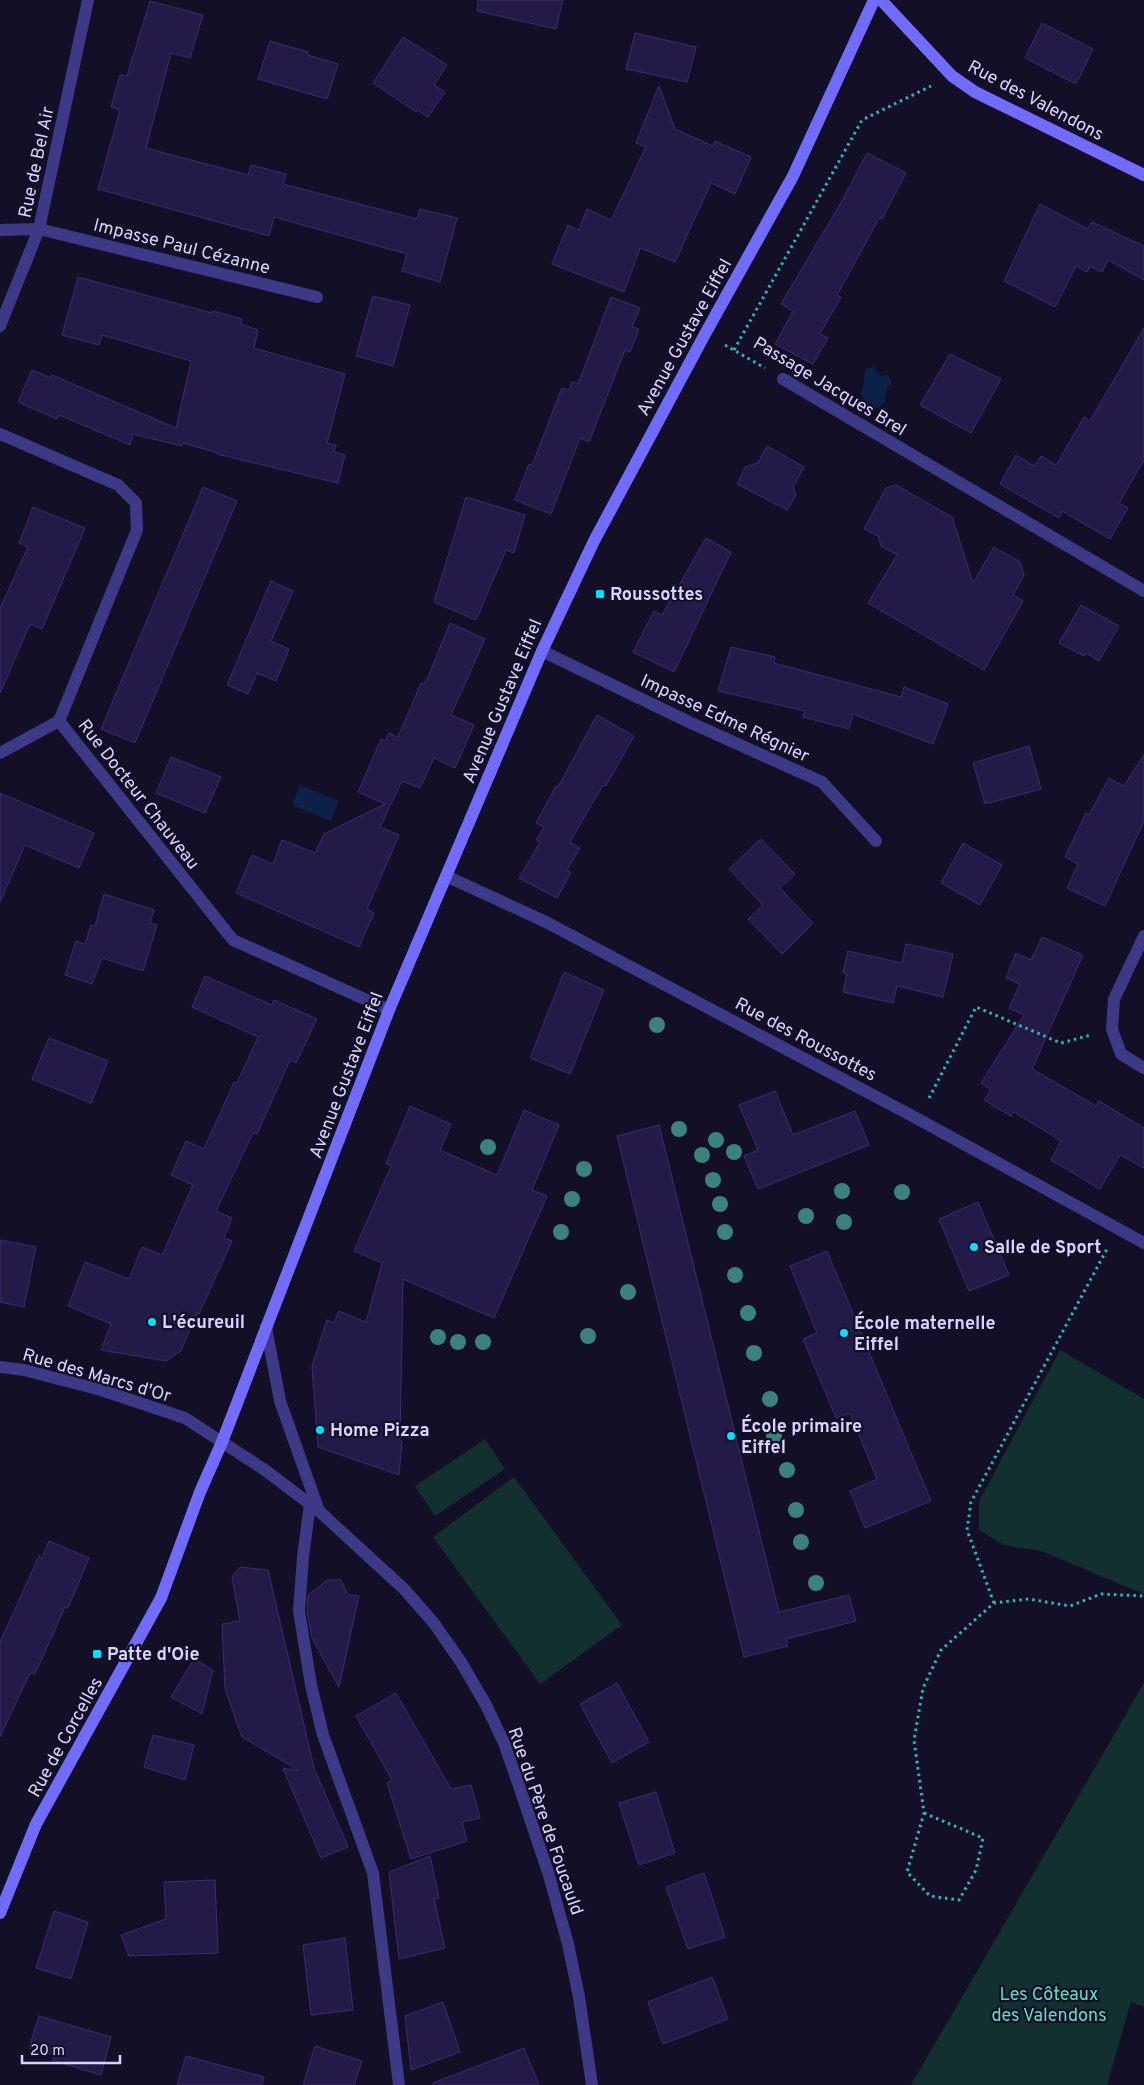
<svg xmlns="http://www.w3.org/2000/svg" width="1144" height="2085" viewBox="0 0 1144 2085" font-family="Overpass,sans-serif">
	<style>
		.green { fill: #123030 }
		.water { fill: #0b2148 }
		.building { fill: #241a47; stroke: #3c2c73 }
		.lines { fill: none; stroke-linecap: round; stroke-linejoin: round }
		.path { stroke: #2db9b4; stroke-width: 3; stroke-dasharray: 2.5 4; stroke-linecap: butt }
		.minor { stroke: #3e3986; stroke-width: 12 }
		.secondary { stroke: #716bff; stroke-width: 12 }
		.tree { fill: #3c827c }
		.poi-dot { fill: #00e0ff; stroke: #130f26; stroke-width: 2 }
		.labels { text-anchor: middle; stroke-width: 4.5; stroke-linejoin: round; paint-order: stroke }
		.street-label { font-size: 18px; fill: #d9d4ff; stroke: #130f26 }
		.poi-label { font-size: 18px; font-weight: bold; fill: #d9d4ff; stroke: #130f26; text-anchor: start }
		.park-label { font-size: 18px; fill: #5de1c3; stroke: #130f26 }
	</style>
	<rect width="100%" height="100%" fill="#130f26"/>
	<g class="green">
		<polygon points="1060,1350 1144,1399 1144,1594 1041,1551 1004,1545 979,1530 979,1501"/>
		<polygon points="485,1439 505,1469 435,1516 415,1486"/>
		<polygon points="514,1477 622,1625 540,1684 433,1537"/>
		<polygon points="1144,1683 1144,2007 1131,2002 1107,2085 911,2085"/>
	</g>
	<g class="water">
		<path d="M 873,367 L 881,376 L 888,375 L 892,382 L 887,388 L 885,402 C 878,408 874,412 865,407 L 861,393 C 866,384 862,377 866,369 Z"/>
		<polygon points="300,785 339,801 331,821 292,805"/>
	</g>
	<g class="building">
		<polygon points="478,0 563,0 556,29 477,11"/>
		<polygon points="150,1 203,15 190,58 171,53 146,148 248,175 251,165 286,174 283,184 417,219 420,209 457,218 440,282 402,271 407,254 274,217 269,236 98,189 120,110 111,107 120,75 127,76"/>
		<polygon points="1042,23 1093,49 1076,84 1025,58"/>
		<polygon points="635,33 696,47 687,82 626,69"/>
		<polygon points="403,37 447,65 434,85 445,92 428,117 417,110 416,112 373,83"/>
		<polygon points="270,41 308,52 308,55 338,64 327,99 258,79"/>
		<polygon points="659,86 675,129 713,146 715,141 751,157 735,194 711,183 675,262 640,248 624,292 552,264 568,225 579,230 587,209 611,220 646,147 636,143"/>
		<polygon points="867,153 906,173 882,219 880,217 837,295 841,297 820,334 828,338 813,364 775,344 793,311 781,304 842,201"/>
		<polygon points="1040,204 1088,229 1092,222 1144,246 1144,280 1108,260 1102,272 1090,266 1087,272 1076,266 1055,307 1004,281"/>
		<polygon points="78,277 212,313 213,311 242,319 241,324 258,330 254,348 345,374 327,443 336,445 334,452 345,455 338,483 217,454 218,453 183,443 182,446 133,434 130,445 59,415 57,419 18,402 32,370 51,378 52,375 176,428 191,361 102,335 99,345 62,335"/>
		<polygon points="373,296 410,305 393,366 356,356"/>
		<polygon points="611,297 640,308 632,327 639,329 630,352 625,350 589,442 580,438 551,514 515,500 529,464 532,465 562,388 569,390 572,382 578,384"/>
		<polygon points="1144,328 1144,460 1119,503 1128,508 1110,539 1062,511 1059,518 1000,484 1016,455 1034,466 1041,456 1056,465 1084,417 1090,421"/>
		<polygon points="950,354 1001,379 971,433 920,405"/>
		<polygon points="767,446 804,467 793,487 796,495 787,510 737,484 745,467 758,463"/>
		<polygon points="896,485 952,517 973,583 994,547 1020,562 1024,575 1013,595 1023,601 984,670 868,603 897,555 881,546 878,536 864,529 886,488"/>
		<polygon points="203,487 237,501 135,743 101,729"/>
		<polygon points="466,497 525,515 514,553 506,550 476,620 434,602"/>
		<polygon points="33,507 85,528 42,629 30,624 0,693 0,608 28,547 19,543"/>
		<polygon points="706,538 731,552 674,672 633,652 654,611 662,615"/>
		<polygon points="271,581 293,591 271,641 289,649 276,681 257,673 248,694 227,685"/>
		<polygon points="1081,605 1119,626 1099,661 1086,653 1084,656 1059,643"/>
		<polygon points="450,623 485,639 451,715 474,725 455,768 434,758 420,788 402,781 380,827 399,835 367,909 374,913 359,947 236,893 252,855 273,864 282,840 315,853 324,834 385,804 358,792 381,739 386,741 389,733 398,737 421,683 425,684"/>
		<polygon points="731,647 775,657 774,663 901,697 904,687 948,704 933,744 853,714 849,729 803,717 805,711 718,691"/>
		<polygon points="597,715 634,736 606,786 603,785 570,842 580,848 567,870 571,872 557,898 519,878 540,842 536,840 544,827 536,823 556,786 558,787"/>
		<polygon points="1029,746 1041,789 985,804 973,763"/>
		<polygon points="1144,754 1144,821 1105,906 1067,888 1078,864 1065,857 1086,813 1089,815 1109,778 1124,786"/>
		<polygon points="171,757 221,777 205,813 156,793"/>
		<polygon points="0,793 94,833 79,868 25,845 0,902"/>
		<polygon points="761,839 795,874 780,888 813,923 782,954 748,919 763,905 729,869"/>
		<polygon points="963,843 1002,865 980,905 941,883"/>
		<polygon points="104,894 154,910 150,923 157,925 143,971 102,958 92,984 65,975 76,941 85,944 91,925 95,926"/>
		<polygon points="1042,937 1083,955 1032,1069 1096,1106 1099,1101 1144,1128 1144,1168 1120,1155 1100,1189 1051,1160 1061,1141 1014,1112 1011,1116 984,1100 991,1090 981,1083 1024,1015 1009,1008 1020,984 1006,978 1016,953 1031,960"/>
		<polygon points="906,944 953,954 943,997 897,986 893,1003 843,992 847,974 843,973 848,951 902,963"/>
		<polygon points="564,972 604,990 570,1074 530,1058"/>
		<polygon points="205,976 272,1005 274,1000 317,1019 296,1063 290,1060 257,1134 253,1133 216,1211 232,1218 224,1238 232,1241 199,1314 197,1313 181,1351 166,1361 101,1350 111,1324 68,1306 85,1262 129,1279 142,1247 162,1255 193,1185 171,1175 186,1141 204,1149 234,1082 237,1083 258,1037 192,1007"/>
		<polygon points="49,1038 108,1061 91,1103 32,1079"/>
		<polygon points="775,1091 793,1135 855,1111 869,1145 758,1189 744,1156 758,1150 739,1105"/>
		<polygon points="410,1106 451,1124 440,1150 497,1175 524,1110 559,1125 532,1190 547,1196 494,1318 403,1279 400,1440 402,1442 399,1475 318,1447 312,1366 327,1320 334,1323 339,1311 366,1322 382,1263 354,1251 391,1166 386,1164"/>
		<polygon points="659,1125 779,1612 849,1595 856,1621 786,1639 788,1646 744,1657 617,1136"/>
		<polygon points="978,1202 1009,1275 969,1291 939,1219"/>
		<polygon points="0,1240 36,1247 24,1307 0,1302"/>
		<polygon points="827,1251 931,1501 865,1528 850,1491 877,1479 850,1413 836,1418 803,1339 817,1333 790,1266"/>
		<polygon points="49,1541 89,1558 68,1608 65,1607 35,1674 30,1673 0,1737 0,1642 39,1556 42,1558"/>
		<polygon points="240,1567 268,1570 314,1768 348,1847 321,1858 283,1768 297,1771 298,1770 242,1737 225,1689 222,1624 240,1621 232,1577"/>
		<polygon points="328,1580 341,1580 348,1595 359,1596 339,1687 312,1638 307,1611 308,1595"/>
		<polygon points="194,1659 213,1670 202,1714 171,1697"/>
		<polygon points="617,1683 649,1742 612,1763 580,1704"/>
		<polygon points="396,1693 451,1789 471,1785 480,1818 462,1822 467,1841 411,1859 387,1783 392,1780 356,1716"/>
		<polygon points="153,1735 194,1745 185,1780 144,1767"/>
		<polygon points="656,1792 675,1853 639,1865 619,1803"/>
		<polygon points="430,1856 439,1898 434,1899 445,1948 399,1959 389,1872"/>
		<polygon points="704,1873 725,1937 688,1949 666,1887"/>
		<polygon points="215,1880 218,1953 129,1956 121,1935 166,1919 164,1882"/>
		<polygon points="54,1911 88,1922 71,1979 36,1968"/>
		<polygon points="345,1938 353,2010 311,2015 303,1945"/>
		<polygon points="712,1977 728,2019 663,2044 648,2002"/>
		<polygon points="443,2002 460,2052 411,2070 405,2016"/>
		<polygon points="39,2016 111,2037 101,2075 52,2060 54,2055 29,2048"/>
		<polygon points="315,2046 362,2061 354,2085 303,2085"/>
		<polygon points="524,2048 539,2085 434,2085 433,2083"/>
		<polygon points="186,2056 264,2077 262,2085 177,2085"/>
	</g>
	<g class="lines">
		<g class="path">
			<polyline points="725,345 765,368"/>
			<polyline points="734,350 862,120 931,86"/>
			<polyline points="929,1098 976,1007 1061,1043 1091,1035"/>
			<polyline points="994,1603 967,1530 971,1502 1107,1249"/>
			<polyline points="924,1813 983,1838 976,1870 959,1900 930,1896 907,1872 924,1813 914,1740 923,1688 941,1650 994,1603 1029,1599 1070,1606 1101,1594 1144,1596"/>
		</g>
		<g class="minor">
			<polyline points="0,230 39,229 317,297"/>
			<polyline points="0,326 39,229 88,0"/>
			<polyline points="783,379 1144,591"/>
			<polyline points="0,434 118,485 136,503 137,530 59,721"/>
			<polyline points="542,651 689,722 822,782 876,841"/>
			<polyline points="59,721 233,940 389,1010"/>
			<polyline points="0,753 59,721"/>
			<polyline points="446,876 546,922 918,1119 1144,1243"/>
			<polyline points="1144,936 1114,999 1112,1029 1121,1054 1144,1068"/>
			<polyline points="266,1327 280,1401 319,1511"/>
			<polyline points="0,1367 24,1370 101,1390 185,1418 265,1470 319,1511 404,1589 433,1622 461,1662 486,1705 504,1743 518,1783 548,1872 568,1944 579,1997 592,2085"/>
			<polyline points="310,1504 303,1557 299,1611 311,1685 323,1735 373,1873 399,2085"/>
		</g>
		<g class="secondary">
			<polyline points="881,0 952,76 975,92 1144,175"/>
			<polyline points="0,1913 36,1824 161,1598 200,1492 222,1442 389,1010 542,651 594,541 705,334 793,176 874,0"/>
		</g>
	</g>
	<g class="tree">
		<circle cx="657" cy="1025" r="8"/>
		<circle cx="679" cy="1129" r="8"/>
		<circle cx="716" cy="1140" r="8"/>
		<circle cx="488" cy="1147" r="8"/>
		<circle cx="734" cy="1152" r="8"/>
		<circle cx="702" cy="1155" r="8"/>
		<circle cx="584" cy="1169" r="8"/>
		<circle cx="713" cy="1180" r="8"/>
		<circle cx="842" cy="1191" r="8"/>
		<circle cx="902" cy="1192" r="8"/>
		<circle cx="572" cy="1199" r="8"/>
		<circle cx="720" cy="1204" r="8"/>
		<circle cx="806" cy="1216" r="8"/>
		<circle cx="844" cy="1222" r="8"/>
		<circle cx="561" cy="1232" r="8"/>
		<circle cx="725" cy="1232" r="8"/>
		<circle cx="735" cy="1275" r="8"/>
		<circle cx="628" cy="1292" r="8"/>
		<circle cx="748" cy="1313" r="8"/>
		<circle cx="588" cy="1336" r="8"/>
		<circle cx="438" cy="1337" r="8"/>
		<circle cx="458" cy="1342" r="8"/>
		<circle cx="483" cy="1342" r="8"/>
		<circle cx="754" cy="1353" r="8"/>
		<circle cx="770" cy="1399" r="8"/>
		<circle cx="774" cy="1435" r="8"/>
		<circle cx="787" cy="1470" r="8"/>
		<circle cx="796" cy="1510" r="8"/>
		<circle cx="801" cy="1542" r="8"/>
		<circle cx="816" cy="1583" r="8"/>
	</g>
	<g class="poi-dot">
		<rect x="595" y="589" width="10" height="10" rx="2.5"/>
		<circle cx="974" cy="1247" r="5"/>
		<circle cx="152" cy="1322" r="5"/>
		<circle cx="844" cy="1333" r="5"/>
		<circle cx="320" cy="1430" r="5"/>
		<circle cx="731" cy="1436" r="5"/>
		<rect x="92" y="1649" width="10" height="10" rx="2.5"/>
	</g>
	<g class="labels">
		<g class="street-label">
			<text transform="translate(1036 100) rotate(28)" y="6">Rue des Valendons</text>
			<text transform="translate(36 162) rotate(-78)" y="6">Rue de Bel Air</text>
			<text transform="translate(182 246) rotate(14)" y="6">Impasse Paul Cézanne</text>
			<text transform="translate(684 337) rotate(-61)" y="6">Avenue Gustave Eiffel</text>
			<text transform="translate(830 386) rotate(31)" y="6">Passage Jacques Brel</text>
			<text transform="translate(502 701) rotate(-67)" y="6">Avenue Gustave Eiffel</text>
			<text transform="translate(725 718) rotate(25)" y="6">Impasse Edme Régnier</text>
			<text transform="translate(139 794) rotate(52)" y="6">Rue Docteur Chauveau</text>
			<text transform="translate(806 1039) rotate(28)" y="6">Rue des Roussottes</text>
			<text transform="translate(346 1075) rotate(-69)" y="6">Avenue Gustave Eiffel</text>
			<text transform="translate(97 1375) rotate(16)" y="6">Rue des Marcs d'Or</text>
			<text transform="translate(65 1737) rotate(-61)" y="6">Rue de Corcelles</text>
			<text transform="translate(546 1821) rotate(71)" y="6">Rue du Père de Foucauld</text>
		</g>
		<g class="poi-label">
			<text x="610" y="600">Roussottes</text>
			<text x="984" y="1253">Salle de Sport</text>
			<text x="162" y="1328">L'écureuil</text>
			<text x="854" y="1329">École maternelle<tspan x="854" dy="21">Eiffel</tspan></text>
			<text x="741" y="1432">École primaire<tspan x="741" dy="21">Eiffel</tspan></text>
			<text x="330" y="1436">Home Pizza</text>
			<text x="107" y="1660">Patte d'Oie</text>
		</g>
		<g class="park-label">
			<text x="1049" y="2000">Les Côteaux<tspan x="1049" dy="21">des Valendons</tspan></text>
		</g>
	</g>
	<path d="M22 2055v8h98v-8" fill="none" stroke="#d9d4ff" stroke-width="2.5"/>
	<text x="30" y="2055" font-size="15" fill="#d9d4ff" stroke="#130f26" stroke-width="4" paint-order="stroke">20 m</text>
</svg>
